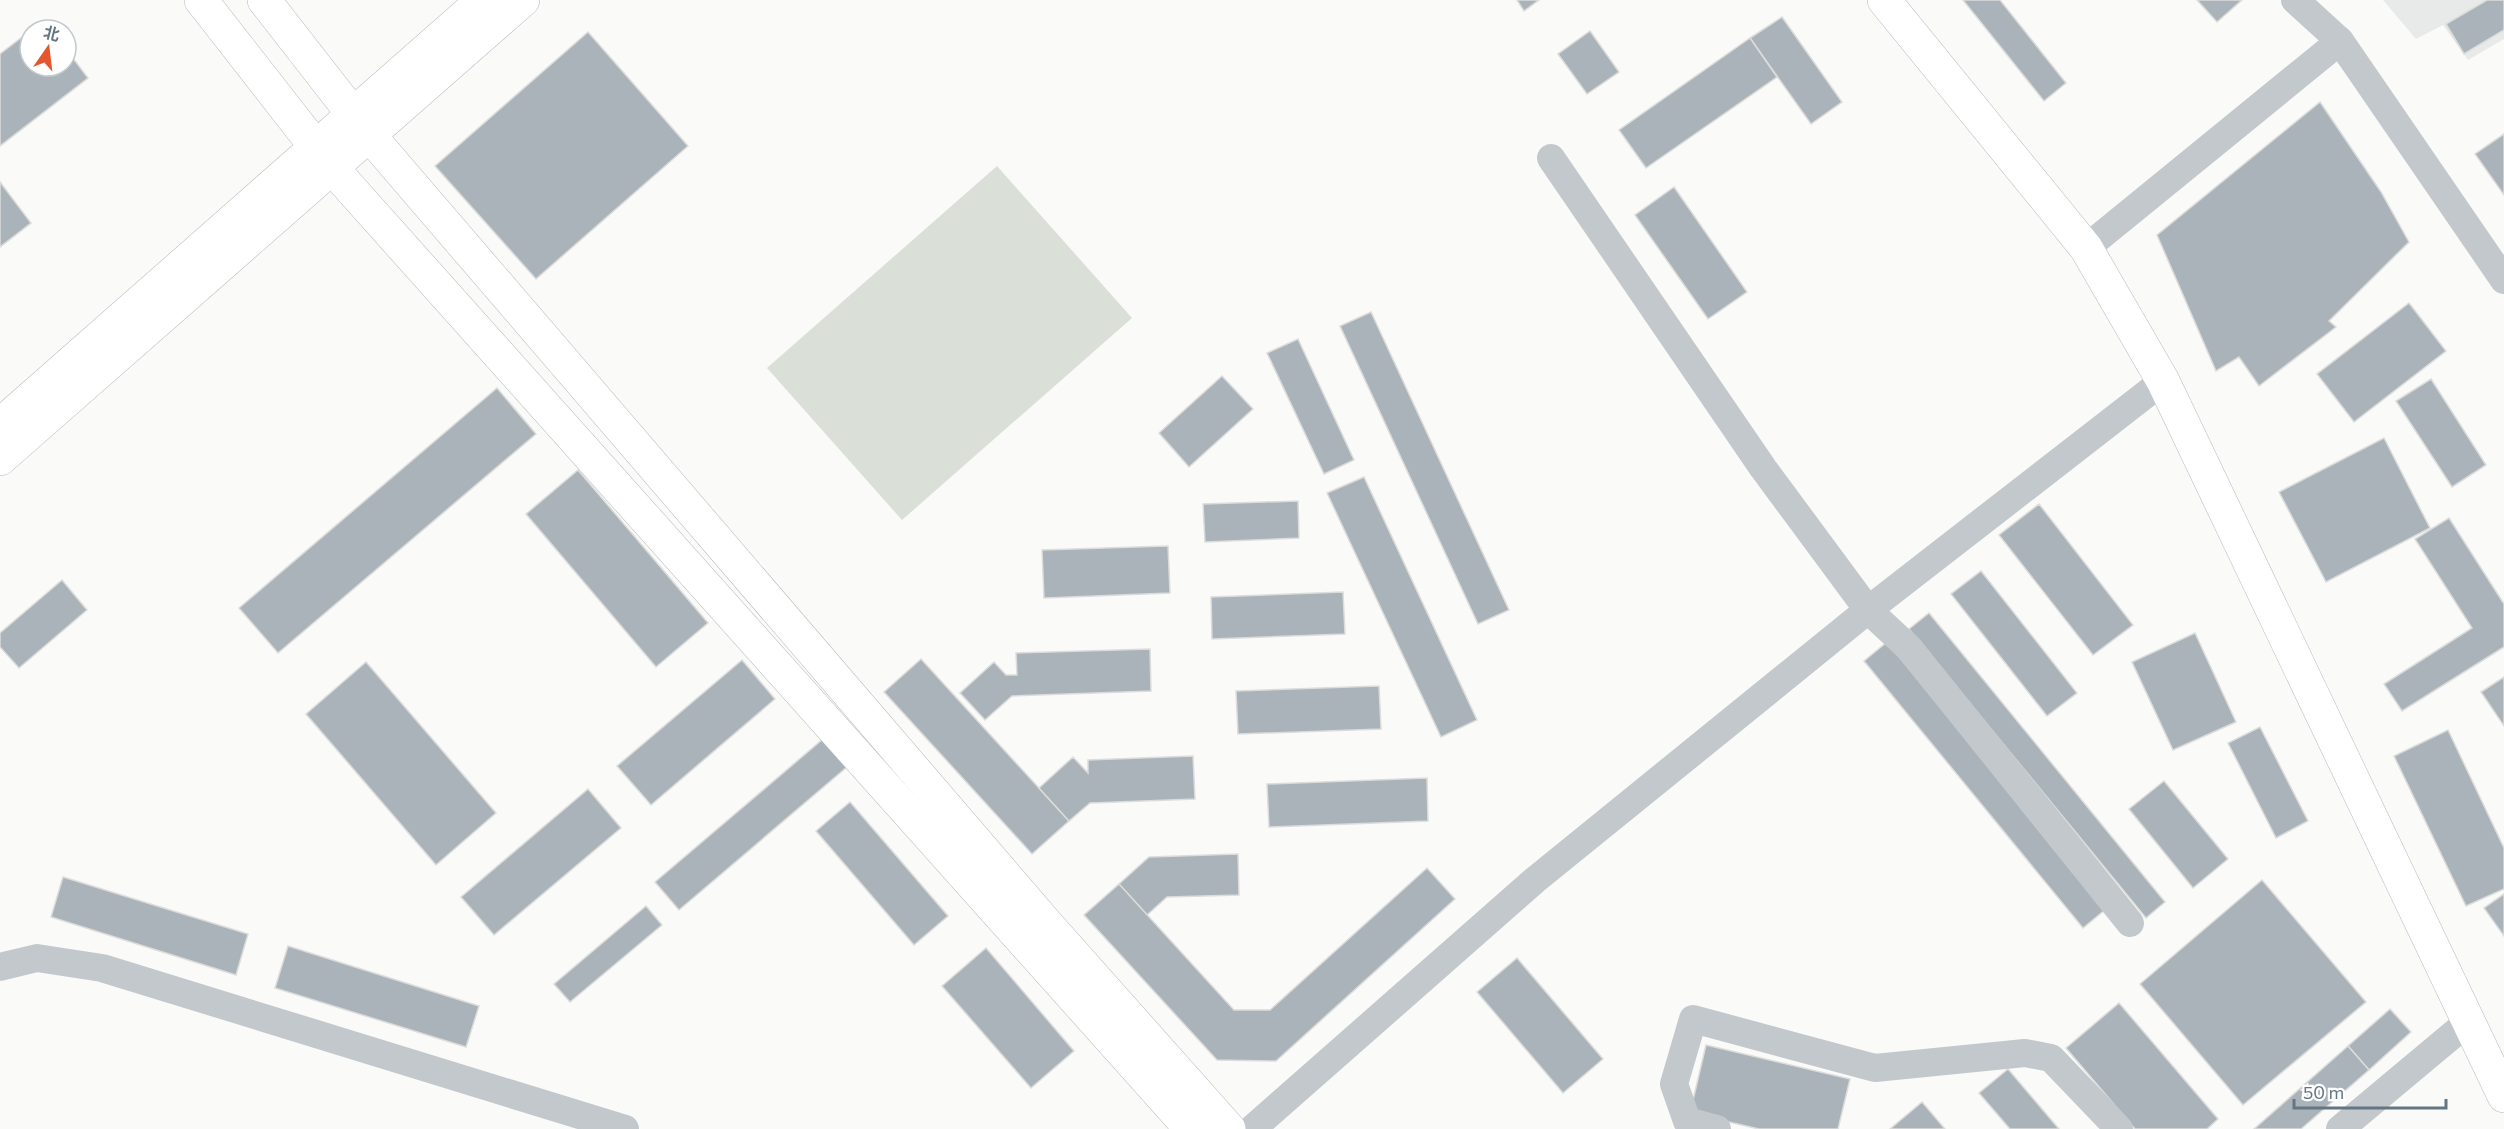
<svg xmlns="http://www.w3.org/2000/svg" width="2504" height="1129" viewBox="0 0 2504 1129" font-family="Commissioner,'Noto Sans SC',sans-serif">
	<style>
		.built { fill: #e8e9e9 }
		.green { fill: #dadfd7 }
		.building { fill: #aab3b9; stroke: #dcdcda; stroke-width: 1.5 }
		.lines { fill: none; stroke-linecap: round; stroke-linejoin: round }
		.major-casing { stroke: #b5babe; stroke-width: 34 }
		.minor { stroke: #c3c8cc; stroke-width: 28 }
		.major { stroke: #fff; stroke-width: 33 }
	</style>
	<rect width="100%" height="100%" fill="#fafaf8"/>
	<polygon class="built" points="2383,0 2504,0 2504,39 2468,60 2443,25 2416,39"/>
	<polygon class="green" points="997,166 1132,318 902,520 767,368"/>
	<g class="building">
		<polygon points="1517,0 1539,0 1524,11"/>
		<polygon points="1963,0 2000,0 2066,83 2044,101"/>
		<polygon points="2197,0 2242,0 2217,22"/>
		<polygon points="2487,0 2504,0 2504,30 2464,54 2446,24"/>
		<polygon points="1782,17 1842,102 1811,124 1750,38"/>
		<polygon points="44,21 51,30 31,30"/>
		<polygon points="30,31 30,66 66,66 66,49 88,78 0,146 0,54"/>
		<polygon points="1590,31 1619,72 1587,94 1558,54"/>
		<polygon points="588,32 688,146 536,279 435,166"/>
		<polygon points="1750,38 1777,77 1646,168 1619,130"/>
		<polygon points="2320,102 2381,192 2409,242 2329,321 2336,327 2259,386 2239,357 2216,371 2157,235"/>
		<polygon points="2504,134 2504,195 2475,154"/>
		<polygon points="0,182 31,223 0,247"/>
		<polygon points="1674,187 1747,292 1708,319 1635,215"/>
		<polygon points="2409,303 2446,351 2354,422 2317,374"/>
		<polygon points="1371,312 1509,610 1478,624 1340,326"/>
		<polygon points="1298,339 1354,460 1324,474 1267,353"/>
		<polygon points="1222,376 1253,409 1189,467 1159,433"/>
		<polygon points="2431,379 2486,465 2452,487 2396,401"/>
		<polygon points="497,388 536,434 278,653 239,608"/>
		<polygon points="2384,438 2430,528 2326,582 2279,492"/>
		<polygon points="578,470 708,623 656,667 526,514"/>
		<polygon points="1364,477 1477,720 1441,737 1327,493"/>
		<polygon points="1298,501 1299,538 1205,542 1203,504"/>
		<polygon points="2039,504 2133,625 2093,655 1999,535"/>
		<polygon points="2449,518 2504,604 2504,647 2402,711 2384,684 2472,628 2415,539"/>
		<polygon points="1168,546 1170,593 1044,598 1042,550"/>
		<polygon points="1981,571 2077,693 2047,716 1951,594"/>
		<polygon points="62,580 87,610 19,668 0,647 0,633"/>
		<polygon points="1343,592 1345,634 1212,639 1211,597"/>
		<polygon points="1929,613 2165,902 2146,918 1909,629"/>
		<polygon points="2195,633 2236,722 2173,750 2132,662"/>
		<polygon points="1887,642 2106,909 2083,928 1864,661"/>
		<polygon points="1150,649 1151,691 1012,696 985,720 960,693 994,662 1006,675 1017,675 1016,653"/>
		<polygon points="921,659 1069,821 1032,854 884,692"/>
		<polygon points="742,660 775,699 651,805 617,766"/>
		<polygon points="366,662 496,813 436,865 306,714"/>
		<polygon points="2504,677 2504,726 2481,692"/>
		<polygon points="1379,686 1381,729 1238,734 1236,691"/>
		<polygon points="2260,727 2308,821 2276,838 2228,743"/>
		<polygon points="2448,730 2504,848 2504,889 2466,906 2394,756"/>
		<polygon points="823,739 847,767 679,910 655,882"/>
		<polygon points="1193,756 1195,799 1090,803 1069,821 1039,788 1073,757 1088,773 1088,760"/>
		<polygon points="1427,778 1428,821 1269,827 1267,784"/>
		<polygon points="2164,781 2228,859 2193,888 2129,809"/>
		<polygon points="588,789 621,828 494,935 461,897"/>
		<polygon points="850,802 948,916 914,945 816,831"/>
		<polygon points="1238,854 1239,895 1167,897 1147,915 1119,884 1149,857"/>
		<polygon points="1427,868 1455,899 1276,1061 1217,1060 1084,915 1119,884 1234,1010 1270,1010"/>
		<polygon points="63,877 248,934 236,975 51,917"/>
		<polygon points="2262,880 2366,1002 2243,1105 2140,984"/>
		<polygon points="2504,894 2504,936 2484,908"/>
		<polygon points="646,906 662,925 570,1002 554,984"/>
		<polygon points="288,946 479,1006 466,1047 275,988"/>
		<polygon points="986,948 1074,1051 1031,1088 942,986"/>
		<polygon points="1517,958 1603,1059 1563,1093 1477,992"/>
		<polygon points="2119,1003 2218,1119 2207,1129 2135,1129 2066,1048"/>
		<polygon points="2390,1009 2411,1032 2369,1070 2348,1046"/>
		<polygon points="1706,1045 1850,1079 1838,1129 1759,1129 1690,1113"/>
		<polygon points="2348,1046 2369,1070 2301,1129 2254,1129"/>
		<polygon points="2008,1069 2059,1129 2010,1129 1979,1093"/>
		<polygon points="1922,1102 1945,1129 1890,1129"/>
	</g>
	<g class="lines">
		<defs>
			<g id="major">
				<polyline points="201,0 333,169 1191,1129"/>
				<polyline points="264,0 370,136 1045,922 1229,1129"/>
				<polyline points="1884,0 2086,248 2163,381 2504,1096"/>
				<polyline points="0,425 483,0"/>
				<polyline points="0,459 523,0"/>
			</g>
		</defs>
		<use href="#major" class="major-casing"/>
		<g class="minor">
			<polyline points="2295,0 2340,41 2504,280"/>
			<polyline points="1551,158 1763,468 1868,610 1909,648 2130,923"/>
			<polyline points="2086,248 2340,41"/>
			<polyline points="0,967 37,958 102,968 625,1129"/>
			<polyline points="1252,1129 1535,880 1868,610 2163,381"/>
			<polyline points="1717,1129 1687,1121 1674,1084 1693,1019 1875,1068 2025,1053 2051,1058 2119,1129"/>
			<polyline points="2340,1129 2468,1022"/>
		</g>
		<use href="#major" class="major"/>
	</g>
	<g transform="translate(48 48) rotate(14)"><circle r="28" fill="#ffffff" stroke="#c1c8cd" stroke-width="1.5"/>
	<path d="M0-4.5L10 22L0 15L-10 22Z" fill="#e4572e"/>
	<text y="-9" font-size="16" font-weight="bold" text-anchor="middle" fill="#657683">北</text>
	</g>
	<path d="M2294 1099v9h152v-9" fill="none" stroke="#657683" stroke-width="3"/>
	<text x="2303" y="1099" font-size="18" fill="#657683" stroke="#ffffff" stroke-width="4.5" paint-order="stroke">50 m</text>
</svg>
